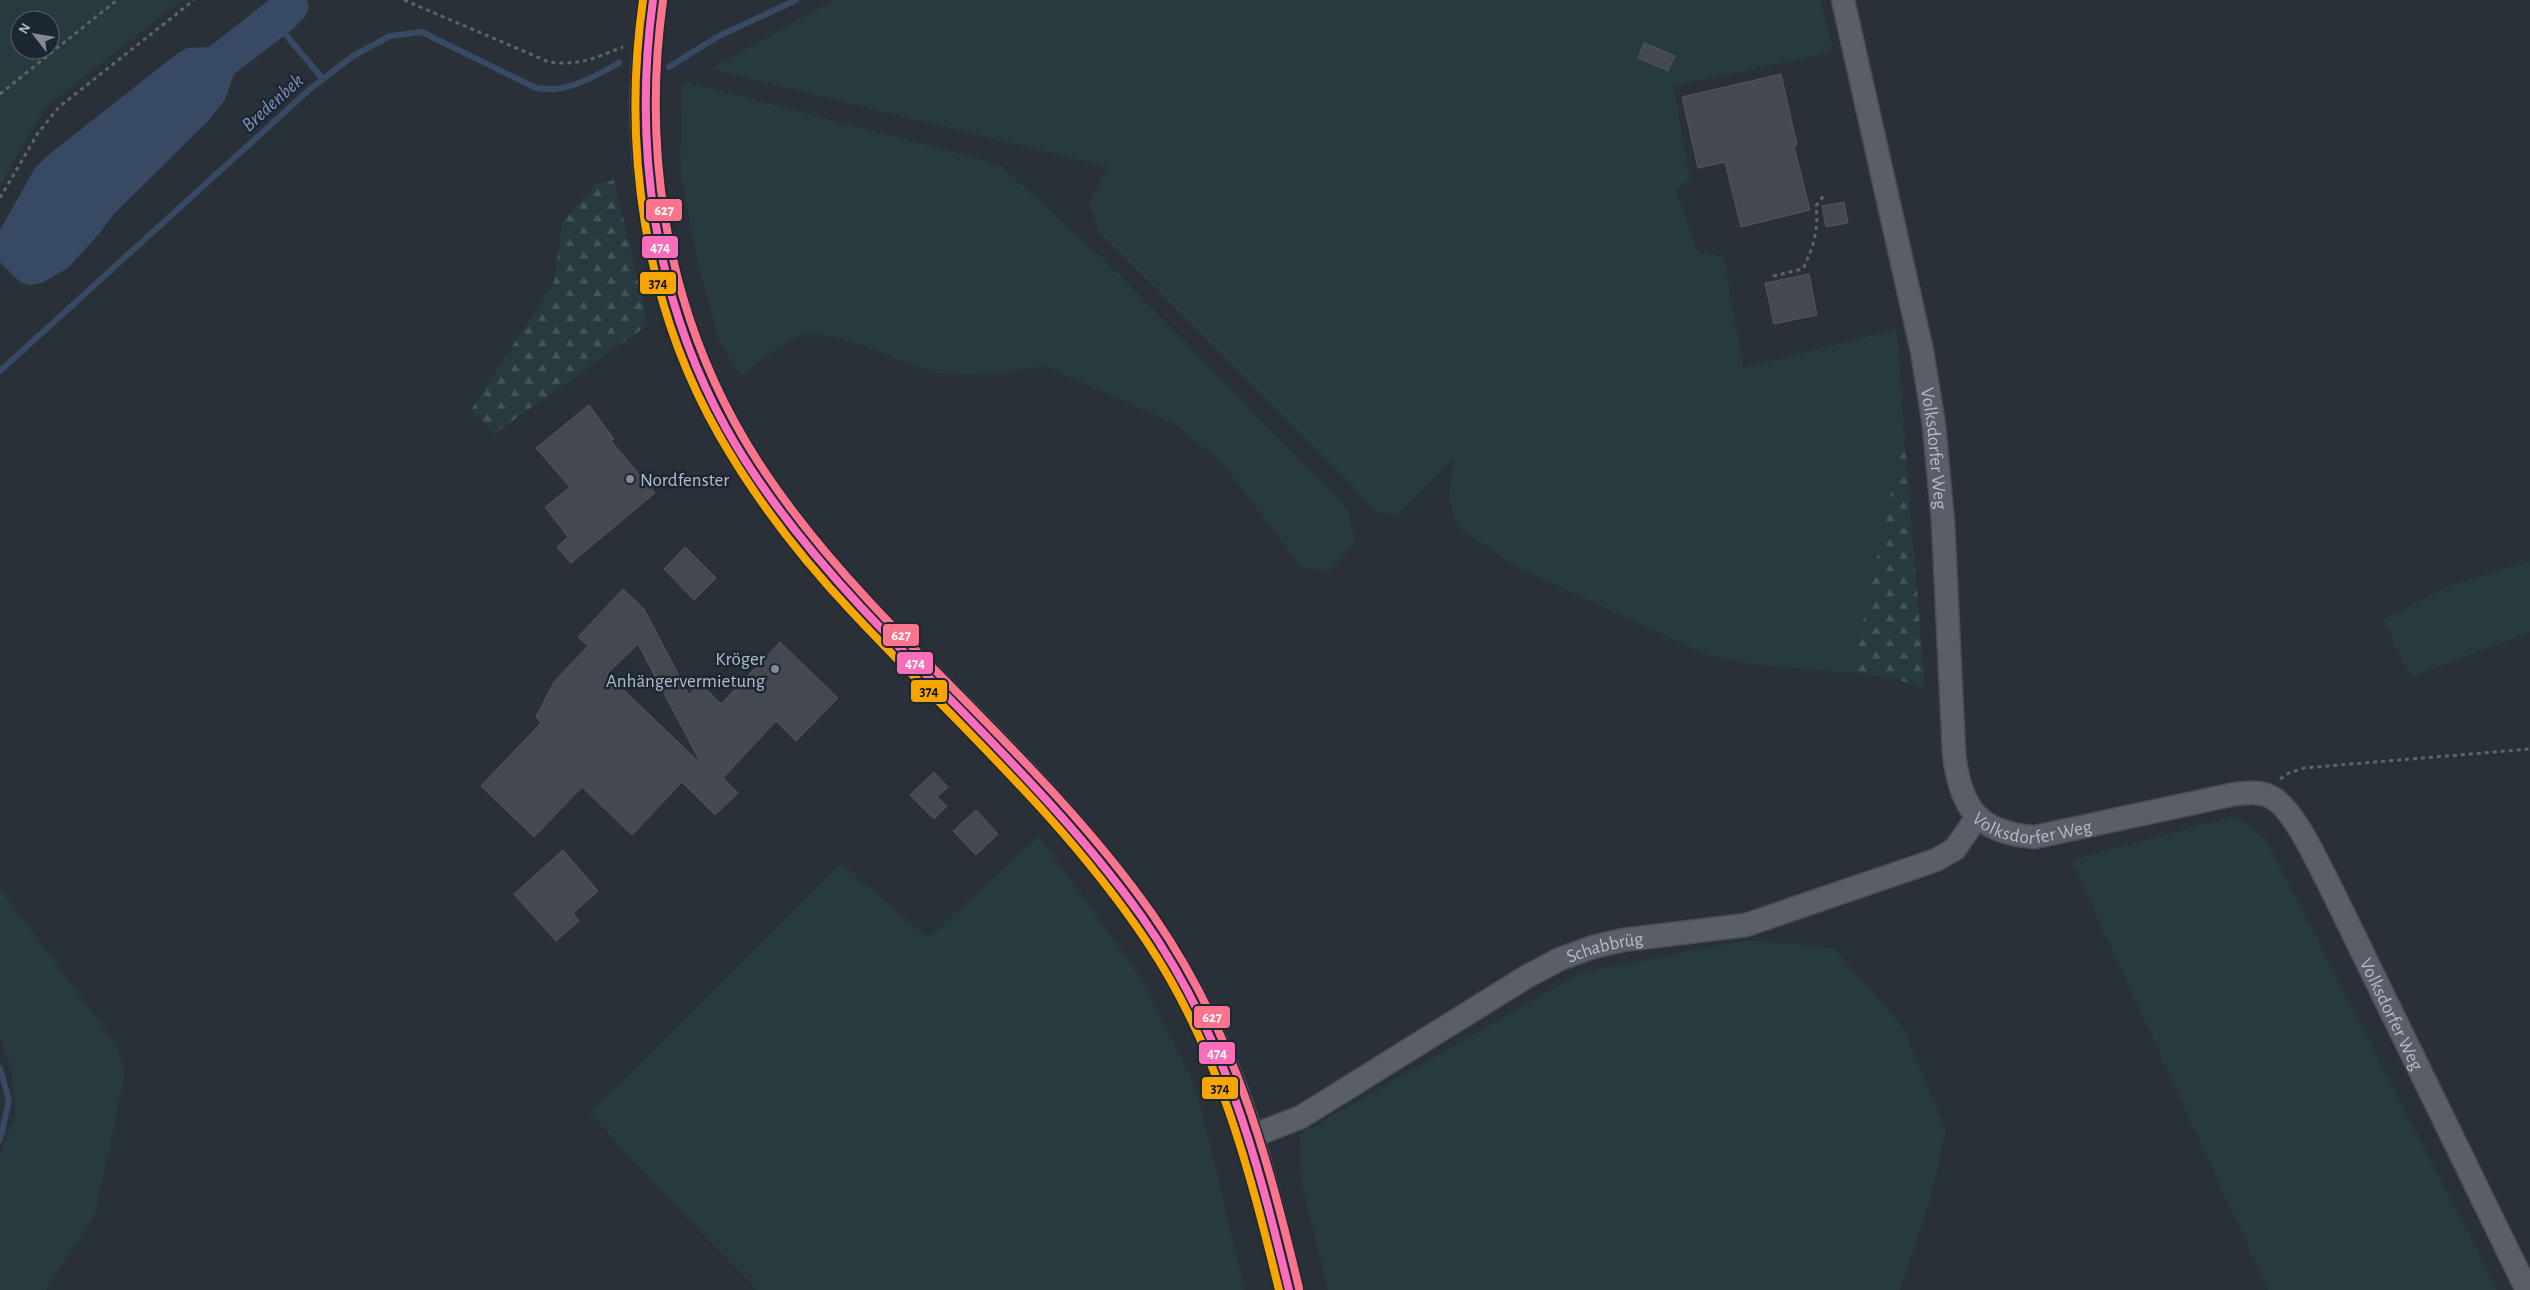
<svg xmlns="http://www.w3.org/2000/svg" width="2530" height="1290" viewBox="0 0 2530 1290" font-family="'Alegreya Sans',sans-serif">
	<style>
		.green { fill: #273a3e; fill-rule: evenodd }
		.forest { fill: url(#forest-firs) }
		.water { fill: #384963 }
		.lines { fill: none; stroke-linecap: round; stroke-linejoin: round }
		.stream { stroke: #384963; stroke-width: 6 }
		.building { fill: #444950; stroke: #52575f; fill-rule: evenodd }
		.minor-casing { stroke: #484c53; stroke-width: 25 }
		.primary-casing { stroke: #484c55; stroke-width: 30 }
		.path { stroke: #5d636a; stroke-width: 3; stroke-dasharray: 4 4; stroke-linecap: butt }
		.minor { stroke: #5a5e66; stroke-width: 22 }
		.primary { stroke: #5c6168; stroke-width: 28 }
		.bus-1-casing { stroke: #1d2633; stroke-width: 11 }
		.bus-2-casing { stroke: #1d2633; stroke-width: 11 }
		.bus-3-casing { stroke: #1d2633; stroke-width: 11 }
		.bus-1 { stroke: #fb6dba; stroke-width: 8 }
		.bus-2 { stroke: #f7a600; stroke-width: 8 }
		.bus-3 { stroke: #fc738d; stroke-width: 8 }
		.poi-dot { fill: #848b96; stroke: #1d2633; stroke-width: 2 }
		.labels { text-anchor: middle; stroke-width: 5; stroke-linejoin: round; paint-order: stroke }
		.street-label { font-size: 19px; fill: #b4bcc9; stroke: #1d2633 }
		.poi-label { font-size: 19px; fill: #b4bcc9; stroke: #1d2633; text-anchor: start }
		.water-label { font-size: 20px; font-style: italic; fill: #7c92b1; stroke: #1d2633 }
		.line-badge { stroke: #1d2633; stroke-width: 2 }
		.badge-label { font-size: 14px; text-anchor: middle; font-weight: bold; fill: #fff }
		.pale-badge-label { font-size: 14px; text-anchor: middle; font-weight: bold; fill: #111 }
	</style>
	<defs>
		<pattern id="forest-firs" width="22" height="20" patternUnits="userSpaceOnUse" patternTransform="scale(1.25)"><rect width="22" height="20" fill="#273a3e"/><path d="M5 1l3.5 6h-7zM16 11l3.5 6h-7z" fill="#445559"/></pattern>
	</defs>
	<rect width="100%" height="100%" fill="#2a3038"/>
	<g class="green">
		<path d="M 0,0 L 182,0 L 45,108 L 0,186 ZM 20,20 L 50,20 L 50,50 L 20,50 Z"/>
		<polygon points="834,0 1821,0 1833,52 1674,86 1690,180 1676,191 1697,251 1724,257 1743,368 1897,329 1904,432 1852,673 1757,665 1707,655 1514,566 1455,524 1449,490 1454,457 1398,515 1378,512 1099,232 1089,205 1108,167 710,69"/>
		<polygon points="683,81 999,164 1117,272 1348,510 1355,543 1330,571 1302,568 1222,463 1175,424 1045,366 991,375 939,373 891,357 866,346 826,335 803,334 777,348 741,376 719,341 698,264 680,170"/>
		<polygon points="2530,561 2530,632 2411,677 2383,620 2453,584"/>
		<polygon points="2235,816 2265,838 2497,1290 2268,1290 2071,860"/>
		<polygon points="1039,836 1142,979 1197,1092 1245,1290 757,1290 654,1184 590,1113 841,863 928,938"/>
		<polygon points="0,888 116,1044 125,1074 95,1215 46,1290 0,1290 0,1154 15,1115 11,1067 0,1038"/>
		<polygon points="1749,940 1834,948 1903,1027 1946,1131 1929,1203 1900,1290 1328,1290 1301,1181 1300,1134 1582,972"/>
	</g>
	<g class="forest">
		<polygon points="614,180 648,325 494,434 471,410 554,282 562,222 596,184"/>
		<polygon points="1904,432 1925,689 1893,678 1852,673"/>
	</g>
	<polygon class="water" points="269,0 307,0 309,8 304,18 293,29 234,74 225,100 207,122 113,215 98,235 68,268 42,283 27,285 19,281 0,262 0,230 35,168 47,156 178,53 187,48 209,47"/>
	<g class="lines">
		<g class="stream">
			<polyline points="286,35 323,79"/>
			<polyline points="669,67 717,37 796,0"/>
			<path d="M 0,371 L 310,89 L 353,56 L 390,36 L 422,32 L 536,88 C 566,94 593,77 619,63"/>
			<polyline points="0,1068 9,1101 0,1140"/>
		</g>
	</g>
	<g class="building">
		<polygon points="1644,43 1675,56 1668,71 1638,58"/>
		<polygon points="1781,74 1797,145 1794,146 1810,210 1741,227 1725,162 1698,168 1682,97"/>
		<polygon points="1844,202 1848,223 1826,227 1822,206"/>
		<polygon points="1809,274 1817,315 1774,324 1765,283"/>
		<polygon points="589,405 614,439 611,441 655,493 571,563 557,547 568,537 545,507 570,487 536,448"/>
		<polygon points="685,547 716,578 694,600 664,569"/>
		<path d="M 623,589 L 644,609 L 689,695 L 700,683 L 721,704 L 780,642 L 838,698 L 796,741 L 776,721 L 723,778 L 738,793 L 715,815 L 682,782 L 632,835 L 582,787 L 534,837 L 481,786 L 541,723 L 536,717 L 554,682 L 588,646 L 578,637 ZM 638,644 L 702,765 L 607,674 Z"/>
		<polygon points="934,772 948,787 937,797 947,806 934,819 910,795"/>
		<polygon points="976,810 998,834 976,855 953,831"/>
		<polygon points="563,850 598,891 573,913 579,921 556,941 514,894"/>
	</g>
	<g class="lines">
		<defs>
			<g id="minor">
				<path id="s1" d="M 1843,0 L 1922,351 L 1934,425 L 1943,522 L 1954,753 C 1960,808 1978,833 2035,837 L 2235,794 C 2246,793 2259,791 2269,796 C 2293,806 2316,860 2328,882 L 2527,1290"/>
				<path id="s2" d="M 1250,1137 L 1301,1117 L 1526,977 L 1560,959 L 1593,947 L 1623,940 L 1746,925 L 1936,860 L 1955,849 L 1977,817"/>
			</g>
			<path id="primary" d="M 653,0 C 648,35 644,69 644,104 C 644,227 682,364 749,466 C 786,522 830,575 876,623 C 968,718 1066,808 1142,917 C 1182,973 1215,1038 1238,1102 C 1260,1163 1274,1228 1289,1290"/>
		</defs>
		<use href="#minor" class="minor-casing"/>
		<use href="#primary" class="primary-casing"/>
		<g class="path">
			<path d="M 404,0 L 549,62 C 581,66 594,58 623,47"/>
			<polyline points="0,94 117,0"/>
			<polyline points="0,198 38,133 59,107 194,0"/>
			<path d="M 1773,276 L 1803,269 C 1813,248 1819,230 1816,206 L 1825,194"/>
			<polyline points="2280,779 2289,773 2304,768 2530,749"/>
		</g>
		<use href="#minor" class="minor"/>
		<use href="#primary" class="primary"/>
		<defs>
			<path id="bus-1" d="M 653,0 C 633,146 654,298 726,428 C 762,493 810,552 861,607 C 956,709 1060,802 1142,917 C 1224,1033 1256,1154 1289,1290"/>
			<path id="bus-2" d="M 643,0 C 622,147 644,304 719,435 C 756,500 802,559 853,613 C 954,721 1065,819 1147,942 C 1218,1048 1249,1168 1279,1290"/>
			<path id="bus-3" d="M 663,1 C 643,145 664,292 734,421 C 769,486 817,545 868,600 C 964,704 1071,798 1153,915 C 1234,1032 1266,1151 1299,1288"/>
		</defs>
		<use href="#bus-1" class="bus-1-casing"/>
		<use href="#bus-2" class="bus-2-casing"/>
		<use href="#bus-3" class="bus-3-casing"/>
		<use href="#bus-1" class="bus-1"/>
		<use href="#bus-2" class="bus-2"/>
		<use href="#bus-3" class="bus-3"/>
	</g>
	<g class="poi-dot">
		<circle cx="630" cy="479" r="5"/>
		<circle cx="775" cy="669" r="5"/>
	</g>
	<g class="labels">
		<g class="street-label">
			<text dy="7" stroke="none"><textPath href="#s1" startOffset="458">Volksdorfer Weg</textPath></text>
			<text dy="7" stroke="none"><textPath href="#s1" startOffset="891">Volksdorfer Weg</textPath></text>
			<text dy="7" stroke="none"><textPath href="#s2" startOffset="405">Schabbrüg</textPath></text>
			<text dy="7" stroke="none"><textPath href="#s1" startOffset="1386">Volksdorfer Weg</textPath></text>
		</g>
		<g class="poi-label">
			<text x="640" y="486">Nordfenster</text>
			<text x="765" y="665" text-anchor="end">Kröger<tspan x="765" dy="22">Anhängervermietung</tspan></text>
		</g>
		<g class="water-label">
			<text transform="translate(272 102) rotate(-42)" y="7">Bredenbek</text>
		</g>
	</g>
	<g class="line-badge">
		<rect x="645" y="198" width="38" height="24" rx="5" fill="#fc738d"/>
		<rect x="641" y="235" width="38" height="24" rx="5" fill="#fb6dba"/>
		<rect x="639" y="271" width="38" height="24" rx="5" fill="#f7a600"/>
		<rect x="882" y="623" width="38" height="24" rx="5" fill="#fc738d"/>
		<rect x="896" y="651" width="38" height="24" rx="5" fill="#fb6dba"/>
		<rect x="910" y="679" width="38" height="24" rx="5" fill="#f7a600"/>
		<rect x="1193" y="1005" width="38" height="24" rx="5" fill="#fc738d"/>
		<rect x="1198" y="1041" width="38" height="24" rx="5" fill="#fb6dba"/>
		<rect x="1201" y="1076" width="38" height="24" rx="5" fill="#f7a600"/>
	</g>
	<g class="badge-label">
		<text x="664" y="215">627</text>
		<text x="660" y="252">474</text>
		<text x="901" y="640">627</text>
		<text x="915" y="668">474</text>
		<text x="1212" y="1022">627</text>
		<text x="1217" y="1058">474</text>
	</g>
	<g class="pale-badge-label">
		<text x="658" y="288">374</text>
		<text x="929" y="696">374</text>
		<text x="1220" y="1093">374</text>
	</g>
	<g transform="translate(35 35) rotate(301)"><circle r="24" fill="#1d2633" stroke="#59626f"/>
	<path d="M0-4L9 19L0 12L-9 19Z" fill="#848b96"/>
	<text y="-8" font-size="14" font-weight="bold" text-anchor="middle" fill="#b4bcc9">N</text>
	</g>
</svg>
